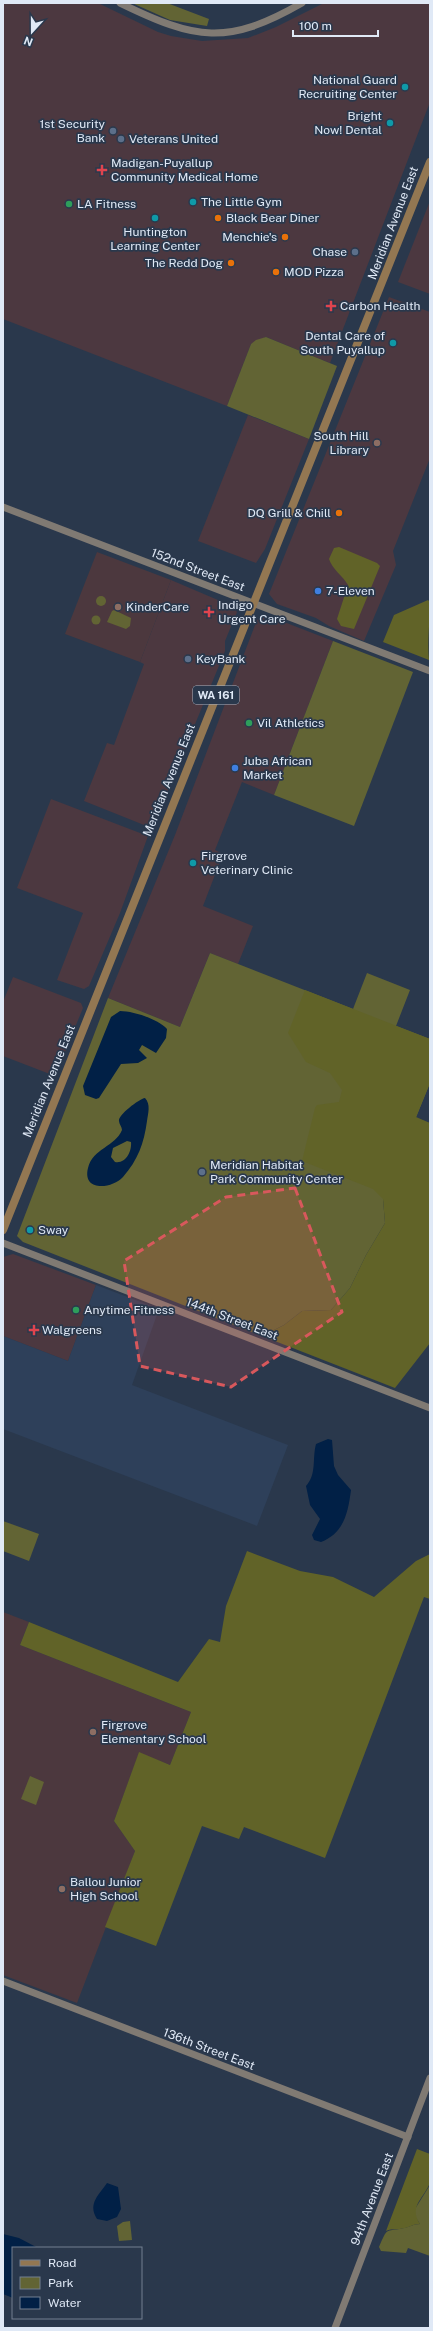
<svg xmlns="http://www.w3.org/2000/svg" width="433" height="2331" viewBox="0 0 433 2331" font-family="'Public Sans',sans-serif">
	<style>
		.commercial { fill: #4c3840 }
		.built { fill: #2e405a }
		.education { fill: #4c383e }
		.green { fill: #626434 }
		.forest { fill: #616328 }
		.water { fill: #012046; fill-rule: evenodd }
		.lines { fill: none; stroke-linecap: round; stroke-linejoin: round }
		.secondary { stroke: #807a73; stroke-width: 7 }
		.primary { stroke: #937752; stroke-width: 8 }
		.marked { fill: #d8585c; fill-opacity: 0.2; stroke: #d8585c; stroke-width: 3; stroke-dasharray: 8 5; stroke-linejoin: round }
		.culture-dot { fill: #0f9aa8; stroke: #2a384c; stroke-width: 1.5 }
		.service-dot { fill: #5c6f8a; stroke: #2a384c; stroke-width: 1.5 }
		.health-dot { fill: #e0444e; stroke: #2a384c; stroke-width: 1.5 }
		.leisure-dot { fill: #2e9e5b; stroke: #2a384c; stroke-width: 1.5 }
		.food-dot { fill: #e8710a; stroke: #2a384c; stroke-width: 1.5 }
		.education-dot { fill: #8d6e63; stroke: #2a384c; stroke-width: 1.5 }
		.shop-dot { fill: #3f7fe0; stroke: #2a384c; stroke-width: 1.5 }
		.labels { text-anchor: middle; stroke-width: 3.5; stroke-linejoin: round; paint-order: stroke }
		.shield { fill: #2a384c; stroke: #a9b4c3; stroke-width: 1 }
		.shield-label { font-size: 11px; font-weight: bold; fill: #e0e9f6 }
		.poi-label { font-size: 12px; fill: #e0e9f6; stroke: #2a384c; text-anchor: start }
		.street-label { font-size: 12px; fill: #e0e9f6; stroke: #2a384c }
	</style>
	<rect width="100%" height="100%" fill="#2a384c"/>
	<g class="commercial">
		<polygon points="3,3 98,3 158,32 171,36 202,41 248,38 276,27 324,3 430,3 430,102 330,363 266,337 251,344 227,406 3,319"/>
		<polygon points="430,201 430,294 398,282"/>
		<polygon points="389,297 430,312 430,458 393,551 396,565 364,641 329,626 316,618 277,604 269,594"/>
		<polygon points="248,415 309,439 265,549 256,563 198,541"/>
		<polygon points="171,580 232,606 237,612 225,641 225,651 155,822 144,825 84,801 107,743 114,745 144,664 140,662"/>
		<polygon points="266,615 333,641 274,795 242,782 215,850 223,854 203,906 253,926 238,964 210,953 180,1027 108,998 175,835 257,620"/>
		<polygon points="51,799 148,836 120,913 89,986 84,989 57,980 83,913 17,888"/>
		<polygon points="13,977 81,1003 83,1008 55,1076 3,1056 3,1002"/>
		<polygon points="13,1254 96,1285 68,1361 3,1336 3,1257"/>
	</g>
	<polygon class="built" points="96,1285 159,1309 132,1385 288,1445 257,1526 3,1429 3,1336 68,1361"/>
	<g class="education">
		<polygon points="97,552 171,580 140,662 65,634"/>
		<polygon points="3,1612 29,1622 20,1645 191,1712 170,1765 139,1753 114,1821 135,1851 77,2003 3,1975"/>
	</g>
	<g class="green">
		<polygon points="132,3 167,3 209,19 207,26 170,20"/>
		<polygon points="266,337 337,366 309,439 227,406 251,344 256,340"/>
		<circle cx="101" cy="601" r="5"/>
		<polygon points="114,610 131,618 130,626 126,629 107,622 112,611"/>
		<circle cx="96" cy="620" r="4.5"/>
		<polygon points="333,641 413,672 354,826 274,795"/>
		<polygon points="210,953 353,1009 367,973 410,990 396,1026 430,1039 430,1083 383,1199 385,1223 366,1255 350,1288 331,1310 302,1311 284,1325 262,1336 23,1242 17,1236 108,998 180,1027"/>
		<polygon points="3,1521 39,1534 29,1561 3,1551"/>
		<polygon points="30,1776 44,1782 36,1805 21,1799"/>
		<path d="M 430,2185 L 430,2256 L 408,2248 L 406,2253 L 381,2251 L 379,2247 C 388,2227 384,2232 404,2228 C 410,2227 413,2224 420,2224 L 414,2215 L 415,2209 Z"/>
		<polygon points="130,2221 132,2240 119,2241 117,2226 123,2222"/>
	</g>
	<g class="forest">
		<path d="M 339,547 L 377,563 L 380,566 L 354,629 L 341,626 L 337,619 L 348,585 C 343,576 332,569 329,559 L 334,548 Z"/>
		<path d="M 428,600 L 430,602 C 430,622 427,640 429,660 L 383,642 L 394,615 Z"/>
		<polygon points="305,990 430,1039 430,1083 416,1117 430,1123 430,1343 395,1388 262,1336 284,1325 302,1311 331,1310 350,1288 366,1255 385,1223 383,1199 373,1189 302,1161 315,1108 317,1105 339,1102 342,1090 330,1073 306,1062 288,1033"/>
		<polygon points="247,1551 300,1571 333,1577 374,1597 416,1561 430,1554 430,1599 424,1597 325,1858 244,1827 239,1839 202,1826 156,1946 105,1927 135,1851 114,1821 139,1752 170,1765 191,1712 20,1645 29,1622 178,1682 209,1639 220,1642 226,1606"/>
		<path d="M 417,2149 L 430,2154 C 430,2162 433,2178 429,2185 C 422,2200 409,2207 420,2224 C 413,2224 410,2227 405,2228 C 397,2230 393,2228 386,2231 Z"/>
	</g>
	<g class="water">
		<path d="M 120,1011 C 133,1011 158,1019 167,1029 L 166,1038 L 156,1053 L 142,1045 L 139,1050 L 147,1058 L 138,1063 L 121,1064 L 99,1098 L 96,1099 L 85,1095 L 83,1086 L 111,1017 Z"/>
		<path d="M 145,1098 C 151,1104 148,1114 147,1121 C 144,1143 138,1160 123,1177 C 112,1189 82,1192 88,1168 C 93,1148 115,1147 122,1130 C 122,1127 119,1124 119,1121 C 118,1115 139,1099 145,1098 ZM 127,1141 L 131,1142 C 132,1151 126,1164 115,1162 L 111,1157 L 113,1148 Z"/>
		<path d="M 328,1439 L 332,1440 L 334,1466 L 338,1475 L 351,1490 C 348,1513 344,1533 321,1542 L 314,1540 L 312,1535 L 320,1519 L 310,1505 L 306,1486 C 317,1474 312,1459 316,1444 Z"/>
		<path d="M 107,2183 L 118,2187 L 121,2209 L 117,2217 L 107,2221 L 97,2219 C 87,2203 100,2194 107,2183 Z"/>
		<polygon points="3,2234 19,2238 38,2248 13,2248 13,2298 3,2294"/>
	</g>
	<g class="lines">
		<g class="secondary">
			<path d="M 120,3 C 196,40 227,46 302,3"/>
			<polyline points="3,507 430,671"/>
			<polyline points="3,1243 430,1408"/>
			<polyline points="3,1981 408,2137"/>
			<polyline points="335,2328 430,2078"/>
		</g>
		<polyline class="primary" points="3,1230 430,162"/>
	</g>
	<path class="marked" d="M 295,1188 L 342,1312 L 231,1387 L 140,1366 L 124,1261 L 226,1197 Z"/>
	<g class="culture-dot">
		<circle cx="405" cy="87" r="4"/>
		<circle cx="390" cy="123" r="4"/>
		<circle cx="193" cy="202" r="4"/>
		<circle cx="155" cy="218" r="4"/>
		<circle cx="393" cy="343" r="4"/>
		<circle cx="193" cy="863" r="4"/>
		<circle cx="30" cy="1230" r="4"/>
	</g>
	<g class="service-dot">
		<circle cx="113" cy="131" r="4"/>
		<circle cx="121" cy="139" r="4"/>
		<circle cx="355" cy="252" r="4"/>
		<circle cx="188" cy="659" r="4"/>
		<circle cx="202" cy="1172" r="4"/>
	</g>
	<g class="health-dot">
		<path d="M100 164h4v4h4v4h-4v4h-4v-4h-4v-4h4z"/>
		<path d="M329 300h4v4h4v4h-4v4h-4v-4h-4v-4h4z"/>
		<path d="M207 606h4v4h4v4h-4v4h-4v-4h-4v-4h4z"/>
		<path d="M32 1324h4v4h4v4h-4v4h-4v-4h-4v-4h4z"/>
	</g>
	<g class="leisure-dot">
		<circle cx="69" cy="204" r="4"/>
		<circle cx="249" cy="723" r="4"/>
		<circle cx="76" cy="1310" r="4"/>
	</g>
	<g class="food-dot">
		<circle cx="218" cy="218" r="4"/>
		<circle cx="285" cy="237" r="4"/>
		<circle cx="231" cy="263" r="4"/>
		<circle cx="276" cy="272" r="4"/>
		<circle cx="339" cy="513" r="4"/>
	</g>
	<g class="education-dot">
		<circle cx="377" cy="443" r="4"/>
		<circle cx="118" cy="607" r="4"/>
		<circle cx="93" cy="1732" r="4"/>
		<circle cx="62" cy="1889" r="4"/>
	</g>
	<g class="shop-dot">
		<circle cx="318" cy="591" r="4"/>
		<circle cx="235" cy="768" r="4"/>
	</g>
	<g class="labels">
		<rect class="shield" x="193" y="686" width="46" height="18" rx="3"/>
		<g class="shield-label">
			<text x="216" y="699">WA 161</text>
		</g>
		<g class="poi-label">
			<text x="397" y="84" text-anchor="end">National Guard<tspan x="397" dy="14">Recruiting Center</tspan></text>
			<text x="382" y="120" text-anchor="end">Bright<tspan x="382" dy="14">Now! Dental</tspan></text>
			<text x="105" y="128" text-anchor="end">1st Security<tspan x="105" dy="14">Bank</tspan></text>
			<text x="129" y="143">Veterans United</text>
			<text x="111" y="167">Madigan-Puyallup<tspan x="111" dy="14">Community Medical Home</tspan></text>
			<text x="201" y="206">The Little Gym</text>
			<text x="77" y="208">LA Fitness</text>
			<text x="226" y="222">Black Bear Diner</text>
			<text x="155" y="236" text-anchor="middle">Huntington<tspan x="155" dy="14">Learning Center</tspan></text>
			<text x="277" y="241" text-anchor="end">Menchie's</text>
			<text x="347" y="256" text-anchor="end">Chase</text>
			<text x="223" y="267" text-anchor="end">The Redd Dog</text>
			<text x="284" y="276">MOD Pizza</text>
			<text x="340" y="310">Carbon Health</text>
			<text x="385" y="340" text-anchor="end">Dental Care of<tspan x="385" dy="14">South Puyallup</tspan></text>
			<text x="369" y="440" text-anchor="end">South Hill<tspan x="369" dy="14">Library</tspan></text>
			<text x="331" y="517" text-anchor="end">DQ Grill &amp; Chill</text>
			<text x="326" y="595">7-Eleven</text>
			<text x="218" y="609">Indigo<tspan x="218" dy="14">Urgent Care</tspan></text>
			<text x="126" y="611">KinderCare</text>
			<text x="196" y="663">KeyBank</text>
			<text x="257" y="727">Vil Athletics</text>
			<text x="243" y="765">Juba African<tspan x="243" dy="14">Market</tspan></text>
			<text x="201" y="860">Firgrove<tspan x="201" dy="14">Veterinary Clinic</tspan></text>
			<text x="210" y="1169">Meridian Habitat<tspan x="210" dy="14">Park Community Center</tspan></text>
			<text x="38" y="1234">Sway</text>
			<text x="84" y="1314">Anytime Fitness</text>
			<text x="42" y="1334">Walgreens</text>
			<text x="101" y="1729">Firgrove<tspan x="101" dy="14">Elementary School</tspan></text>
			<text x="70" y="1886">Ballou Junior<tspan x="70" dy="14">High School</tspan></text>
		</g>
		<g class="street-label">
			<text transform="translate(393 223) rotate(-69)" y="4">Meridian Avenue East</text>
			<text transform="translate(198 570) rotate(21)" y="4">152nd Street East</text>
			<text transform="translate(169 780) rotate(-68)" y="4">Meridian Avenue East</text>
			<text transform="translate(49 1081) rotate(-68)" y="4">Meridian Avenue East</text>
			<text transform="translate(232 1319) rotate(21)" y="4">144th Street East</text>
			<text transform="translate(209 2049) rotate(21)" y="4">136th Street East</text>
			<text transform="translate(372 2199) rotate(-69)" y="4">94th Avenue East</text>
		</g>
	</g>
	<rect width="433" height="2331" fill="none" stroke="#e0e9f6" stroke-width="8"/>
	<rect x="12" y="2247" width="130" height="72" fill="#2a384c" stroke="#737f90"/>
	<rect x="20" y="2260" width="20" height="6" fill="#937752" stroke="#737f90"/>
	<text x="48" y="2267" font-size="12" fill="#e0e9f6">Road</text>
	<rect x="20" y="2277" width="20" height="12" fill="#626434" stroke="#737f90"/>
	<text x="48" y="2287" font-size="12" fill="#e0e9f6">Park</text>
	<rect x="20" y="2297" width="20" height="12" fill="#012046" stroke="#737f90"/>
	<text x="48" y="2307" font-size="12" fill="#e0e9f6">Water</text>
	<g transform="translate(32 32) rotate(201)" stroke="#2a384c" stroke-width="3" paint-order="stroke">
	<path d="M0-3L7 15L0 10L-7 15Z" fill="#e0e9f6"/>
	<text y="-6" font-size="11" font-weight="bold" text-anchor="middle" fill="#e0e9f6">N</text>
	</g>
	<path d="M293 30v6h85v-6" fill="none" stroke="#e0e9f6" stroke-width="2"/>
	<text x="299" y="30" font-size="12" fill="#e0e9f6" stroke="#2a384c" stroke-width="3" paint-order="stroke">100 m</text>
</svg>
